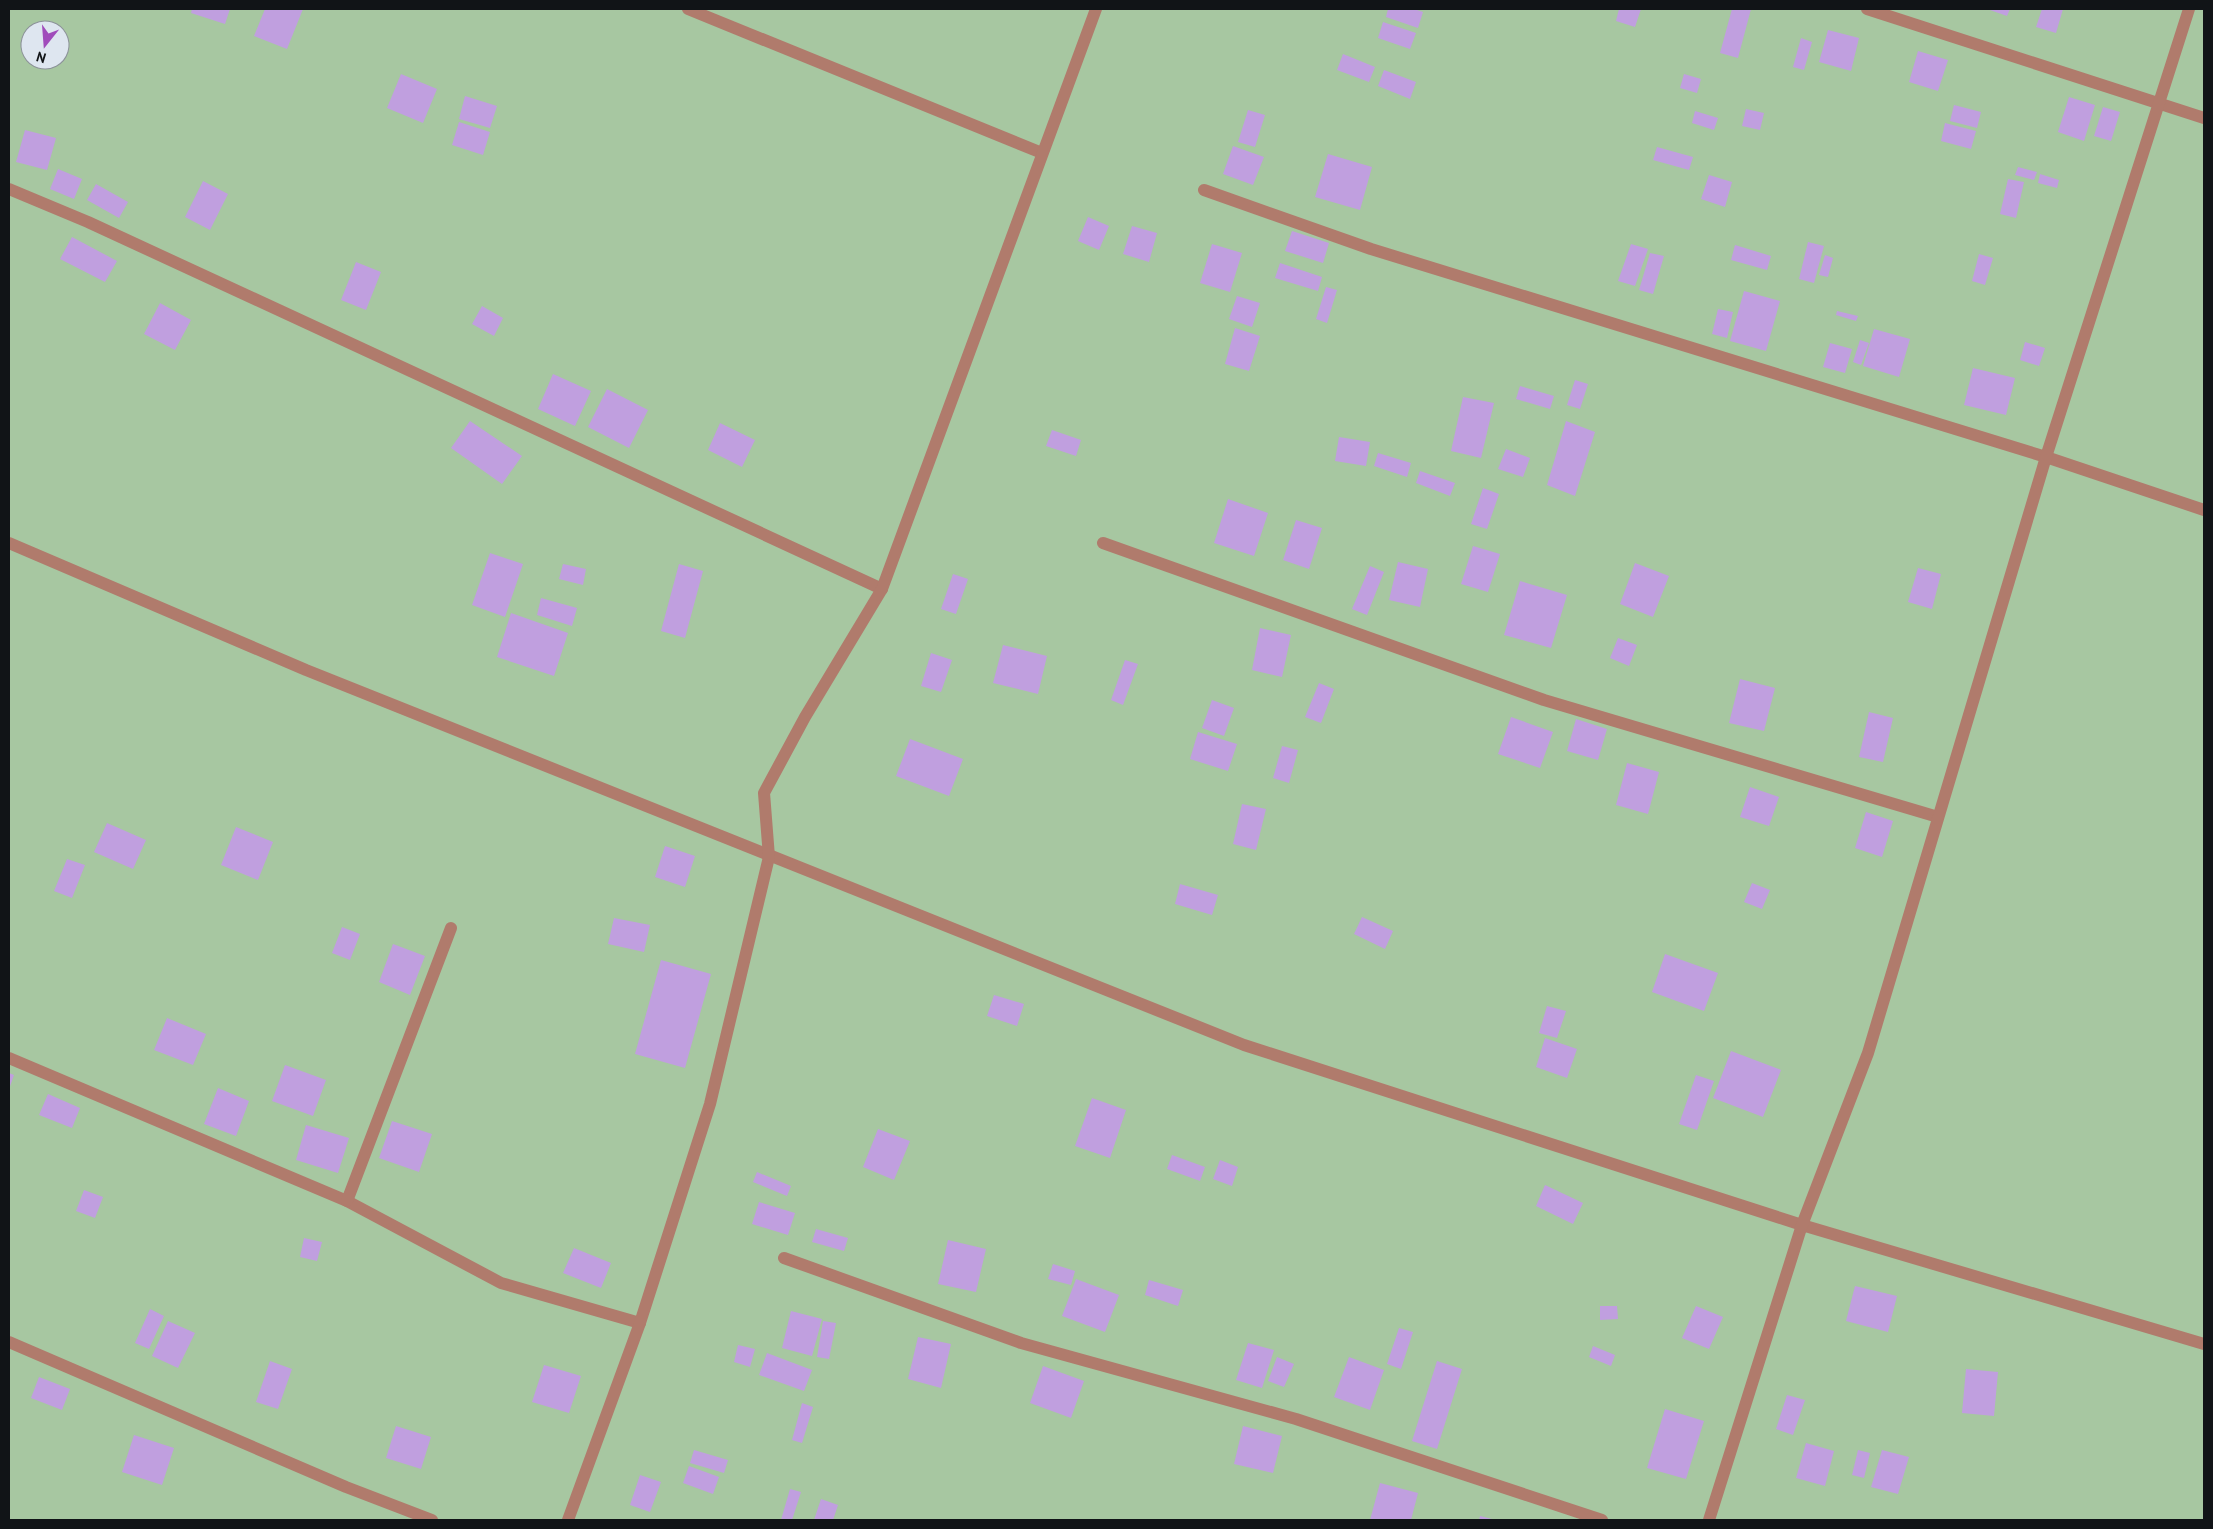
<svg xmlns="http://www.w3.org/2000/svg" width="2213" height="1529" viewBox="0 0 2213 1529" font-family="'PT Sans',sans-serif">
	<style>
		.green { fill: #a7c7a1; fill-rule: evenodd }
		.building { fill: #c09fdf }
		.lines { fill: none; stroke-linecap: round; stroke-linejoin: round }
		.minor { stroke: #b07b6c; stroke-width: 12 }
	</style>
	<rect width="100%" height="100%" fill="#dee6f0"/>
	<path class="green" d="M 9,9 L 2204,9 L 2204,1520 L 9,1520 ZM 30,30 L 60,30 L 60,60 L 30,60 Z"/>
	<g class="building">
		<polygon points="192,9 230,9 225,24 191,13"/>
		<polygon points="265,9 303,9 287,49 254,36"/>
		<polygon points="1388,9 1414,9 1423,12 1418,28 1386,17"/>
		<polygon points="1619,9 1641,9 1635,27 1616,21"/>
		<polygon points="1732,9 1751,9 1738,58 1720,53"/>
		<polygon points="1987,9 2010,9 2007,16"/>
		<polygon points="2042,9 2063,9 2056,33 2036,27"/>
		<polygon points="1383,22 1416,33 1410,49 1378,38"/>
		<polygon points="1828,30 1859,38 1851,71 1819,62"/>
		<polygon points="1801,38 1812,42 1804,70 1793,67"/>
		<polygon points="1918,51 1948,60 1938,91 1909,82"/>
		<polygon points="1343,54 1375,67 1369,82 1337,70"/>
		<polygon points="1384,70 1416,82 1410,99 1378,86"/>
		<polygon points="401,74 437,89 423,123 387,108"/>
		<polygon points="1684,74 1701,79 1697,93 1680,88"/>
		<polygon points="465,96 497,106 490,128 459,119"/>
		<polygon points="2069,97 2095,105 2084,141 2058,132"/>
		<polygon points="1954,105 1981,112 1977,128 1950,121"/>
		<polygon points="2103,107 2120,112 2111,141 2094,136"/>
		<polygon points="1746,109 1764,113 1760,130 1742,126"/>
		<polygon points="1248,110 1265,115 1255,147 1238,142"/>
		<polygon points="1695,111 1718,118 1714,130 1692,123"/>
		<polygon points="459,122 490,132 483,155 452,145"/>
		<polygon points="1945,123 1976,131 1971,149 1941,141"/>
		<polygon points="25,130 56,138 47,170 16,162"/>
		<polygon points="1233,146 1264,157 1253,185 1223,174"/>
		<polygon points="1657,147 1693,157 1689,170 1653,160"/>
		<polygon points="1328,154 1372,167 1360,210 1315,197"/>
		<polygon points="2018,167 2037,172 2034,180 2015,175"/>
		<polygon points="58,169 82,179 74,199 50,189"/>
		<polygon points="2040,174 2059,180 2057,188 2038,183"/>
		<polygon points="1709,175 1732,182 1725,207 1701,199"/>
		<polygon points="2008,179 2024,182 2016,218 2000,214"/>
		<polygon points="203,181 228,194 210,230 185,217"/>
		<polygon points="96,184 128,202 119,218 87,200"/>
		<polygon points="1088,217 1109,226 1099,250 1078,241"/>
		<polygon points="1132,226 1157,233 1149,262 1123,254"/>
		<polygon points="1292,231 1329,243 1323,263 1285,251"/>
		<polygon points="72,237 117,261 105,282 60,259"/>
		<polygon points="1808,242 1824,246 1814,283 1799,279"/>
		<polygon points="1212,244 1242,253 1230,292 1200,283"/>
		<polygon points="1631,244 1648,249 1635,286 1618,281"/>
		<polygon points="1735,245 1771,256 1767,270 1731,260"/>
		<polygon points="1650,253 1664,256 1653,294 1639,290"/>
		<polygon points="1979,254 1993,258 1985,285 1972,281"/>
		<polygon points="1825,255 1833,258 1828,277 1819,275"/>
		<polygon points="356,262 381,272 366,310 341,300"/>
		<polygon points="1280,263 1322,277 1318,291 1275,278"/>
		<polygon points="1326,287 1337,290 1327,323 1316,319"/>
		<polygon points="1744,291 1780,301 1766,351 1730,341"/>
		<polygon points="1237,296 1260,303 1252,327 1229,319"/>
		<polygon points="160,303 191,320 175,350 144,334"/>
		<polygon points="482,306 503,318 494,336 472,324"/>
		<polygon points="1718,309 1733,312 1727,338 1712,334"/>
		<polygon points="1837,311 1858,316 1856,321 1836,315"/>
		<polygon points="1235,328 1260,336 1249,371 1225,364"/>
		<polygon points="1874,329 1910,339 1899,377 1863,366"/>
		<polygon points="1860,340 1869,343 1861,365 1853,362"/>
		<polygon points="2025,342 2045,348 2039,366 2020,360"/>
		<polygon points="1830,343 1852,349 1845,373 1823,367"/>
		<polygon points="1973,368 2015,378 2006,415 1964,405"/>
		<polygon points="553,374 591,391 575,426 538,409"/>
		<polygon points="1575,380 1588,384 1580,409 1567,405"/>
		<polygon points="1520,386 1554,396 1550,409 1516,399"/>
		<polygon points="607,389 648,410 629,448 588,427"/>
		<polygon points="1463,397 1494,403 1481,458 1451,451"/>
		<polygon points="470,421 522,456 502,484 451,448"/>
		<polygon points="1566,421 1595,432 1575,496 1547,485"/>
		<polygon points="720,423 755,440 742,467 708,450"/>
		<polygon points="1052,430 1081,440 1076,456 1046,446"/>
		<polygon points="1339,437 1370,442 1366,466 1335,461"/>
		<polygon points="1506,449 1530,458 1523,477 1498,469"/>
		<polygon points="1378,453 1411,463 1407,477 1374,466"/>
		<polygon points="1420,471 1455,483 1450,496 1416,483"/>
		<polygon points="1483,488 1499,494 1487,529 1471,524"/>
		<polygon points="1228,499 1268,513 1254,556 1214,543"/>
		<polygon points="1296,520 1322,528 1309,569 1283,560"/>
		<polygon points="1473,546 1500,554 1488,592 1461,584"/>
		<polygon points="490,553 523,564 505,617 472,605"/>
		<polygon points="1398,562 1428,569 1420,607 1389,600"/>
		<polygon points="1635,563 1669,576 1653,617 1620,604"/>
		<polygon points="563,564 586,569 583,585 559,579"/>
		<polygon points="679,564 703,571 685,638 661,631"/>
		<polygon points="1370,566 1384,572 1367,615 1352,609"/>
		<polygon points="1918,568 1941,574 1932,609 1908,602"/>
		<polygon points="953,574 968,579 956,614 941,609"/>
		<polygon points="1520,581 1567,595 1551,648 1504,635"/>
		<polygon points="541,598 577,608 572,626 537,615"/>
		<polygon points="511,613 568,633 554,676 497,657"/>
		<polygon points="1260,628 1291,635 1282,677 1252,670"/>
		<polygon points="1618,638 1637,645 1629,666 1610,658"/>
		<polygon points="1003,645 1047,656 1038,694 993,683"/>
		<polygon points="931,653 952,660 941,692 921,686"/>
		<polygon points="1125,660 1138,664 1123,705 1111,700"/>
		<polygon points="1740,679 1775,688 1764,731 1729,723"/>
		<polygon points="1319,683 1334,689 1321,723 1305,717"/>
		<polygon points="1212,700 1234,708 1224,736 1202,728"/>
		<polygon points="1869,712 1893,718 1883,762 1859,757"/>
		<polygon points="1511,717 1553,732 1540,768 1498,754"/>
		<polygon points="1576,719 1607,729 1598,760 1567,751"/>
		<polygon points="1198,732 1237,744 1228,771 1190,759"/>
		<polygon points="910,739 963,759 949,796 896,776"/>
		<polygon points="1282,746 1298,750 1289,783 1273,778"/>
		<polygon points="1627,763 1659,772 1648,814 1616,805"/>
		<polygon points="1750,787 1779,797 1769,826 1740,817"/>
		<polygon points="1242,804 1266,809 1256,850 1233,844"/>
		<polygon points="1866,812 1893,821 1882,857 1855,848"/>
		<polygon points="107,823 146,840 133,869 94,852"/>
		<polygon points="236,827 273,842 258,880 221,865"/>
		<polygon points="665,846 695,856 685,887 655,877"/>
		<polygon points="67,859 85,865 72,898 54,891"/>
		<polygon points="1752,883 1770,890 1762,909 1744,902"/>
		<polygon points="1180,884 1218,895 1212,915 1175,904"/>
		<polygon points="1362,917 1393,931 1385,949 1354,934"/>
		<polygon points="614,918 650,925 644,952 608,944"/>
		<polygon points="342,927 360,934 350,960 332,953"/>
		<polygon points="393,944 425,956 410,995 379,982"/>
		<polygon points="1665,954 1718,973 1704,1011 1652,992"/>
		<polygon points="661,960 711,974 685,1068 635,1054"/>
		<polygon points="994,995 1024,1004 1017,1026 987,1016"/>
		<polygon points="1547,1006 1566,1011 1557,1038 1539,1033"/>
		<polygon points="167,1018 206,1034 193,1065 154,1050"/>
		<polygon points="1545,1038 1577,1049 1567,1078 1536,1067"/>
		<polygon points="1731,1051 1781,1070 1763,1117 1713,1098"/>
		<polygon points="285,1065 326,1080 313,1116 272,1101"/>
		<polygon points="9,1073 14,1075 9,1089"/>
		<polygon points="1696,1075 1714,1081 1697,1130 1679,1124"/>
		<polygon points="218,1088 249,1101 236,1136 204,1124"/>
		<polygon points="48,1094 80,1108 72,1128 39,1115"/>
		<polygon points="1092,1098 1126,1110 1110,1158 1075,1146"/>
		<polygon points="392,1121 432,1134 419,1172 379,1158"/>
		<polygon points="306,1125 349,1138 338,1173 296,1160"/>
		<polygon points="878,1129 910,1141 894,1180 863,1167"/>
		<polygon points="1172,1155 1205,1167 1200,1181 1167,1169"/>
		<polygon points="1220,1160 1238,1167 1232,1186 1213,1179"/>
		<polygon points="757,1172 791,1186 787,1196 753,1182"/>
		<polygon points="1545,1185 1583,1203 1573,1224 1536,1206"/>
		<polygon points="84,1190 103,1197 95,1218 76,1211"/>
		<polygon points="759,1202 795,1213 788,1235 752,1224"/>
		<polygon points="816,1229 848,1238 844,1251 812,1242"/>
		<polygon points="304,1238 322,1242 317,1261 300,1257"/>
		<polygon points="948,1240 986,1249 976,1292 938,1284"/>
		<polygon points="574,1248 611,1263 601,1288 563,1273"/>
		<polygon points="1053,1264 1075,1271 1071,1285 1048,1279"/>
		<polygon points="1076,1279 1119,1295 1105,1332 1062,1316"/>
		<polygon points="1149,1280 1183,1290 1178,1306 1145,1295"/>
		<polygon points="1855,1286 1897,1296 1888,1332 1846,1321"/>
		<polygon points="1600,1306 1617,1306 1618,1319 1600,1320"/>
		<polygon points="1696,1306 1723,1317 1709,1349 1682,1338"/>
		<polygon points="150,1309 164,1316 149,1349 135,1343"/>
		<polygon points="791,1311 822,1319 812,1356 782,1348"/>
		<polygon points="168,1321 195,1333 178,1368 152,1356"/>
		<polygon points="823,1321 836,1323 829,1359 817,1357"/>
		<polygon points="1399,1328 1413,1332 1401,1369 1387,1364"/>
		<polygon points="918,1337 951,1344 941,1388 908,1379"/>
		<polygon points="1248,1343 1274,1350 1262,1388 1236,1380"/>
		<polygon points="738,1345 755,1349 750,1367 734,1362"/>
		<polygon points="1593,1346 1615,1355 1611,1366 1589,1357"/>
		<polygon points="767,1353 812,1370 804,1391 759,1375"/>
		<polygon points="1277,1357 1294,1364 1284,1387 1268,1381"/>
		<polygon points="1349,1357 1384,1370 1370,1410 1334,1397"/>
		<polygon points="270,1361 292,1369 278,1409 256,1402"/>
		<polygon points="1437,1361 1462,1369 1437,1449 1412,1441"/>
		<polygon points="544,1365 581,1376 569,1413 532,1402"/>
		<polygon points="1043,1366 1084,1381 1071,1418 1030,1403"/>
		<polygon points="1966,1369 1998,1372 1994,1416 1962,1413"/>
		<polygon points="39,1377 70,1389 62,1410 31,1398"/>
		<polygon points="1787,1395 1805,1400 1793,1435 1776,1429"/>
		<polygon points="802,1403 813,1407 802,1443 792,1440"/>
		<polygon points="1665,1409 1704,1421 1686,1479 1647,1468"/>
		<polygon points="396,1426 431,1437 421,1469 386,1458"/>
		<polygon points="1243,1426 1282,1436 1273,1473 1234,1464"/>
		<polygon points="134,1435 174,1448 162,1485 122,1472"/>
		<polygon points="1806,1443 1834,1451 1825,1486 1796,1478"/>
		<polygon points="694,1450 728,1460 724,1473 690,1463"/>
		<polygon points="1858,1450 1870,1453 1864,1478 1852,1475"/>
		<polygon points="1882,1450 1909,1457 1898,1494 1871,1487"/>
		<polygon points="689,1466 719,1477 713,1494 683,1483"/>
		<polygon points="640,1475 661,1482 650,1512 630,1505"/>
		<polygon points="1380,1483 1418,1493 1411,1520 1370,1520"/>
		<polygon points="790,1489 801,1492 792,1520 781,1520"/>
		<polygon points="821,1499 838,1505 833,1520 814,1520"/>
		<polygon points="1480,1516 1496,1520 1479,1520"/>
	</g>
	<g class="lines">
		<g class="minor">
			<polyline points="688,9 1042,153"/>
			<polyline points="1867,9 2204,118"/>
			<polyline points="9,189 88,222 882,589"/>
			<polyline points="1204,190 1371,249 2046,457 2204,510"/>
			<polyline points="9,543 306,670 1244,1045 1802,1225 2204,1344"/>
			<polyline points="1103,543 1544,700 1938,817"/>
			<polyline points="9,1058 347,1201 501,1283 640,1323"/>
			<polyline points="347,1201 451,928"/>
			<polyline points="784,1258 1021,1343 1296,1419 1602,1520"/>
			<polyline points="9,1342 346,1487 432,1520"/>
			<polyline points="568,1520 640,1323 710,1104 769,857 764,793 805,717 882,589 1096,9"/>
			<polyline points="1709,1520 1802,1225 1868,1053 2046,457 2189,9"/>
		</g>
	</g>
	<rect width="2213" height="1529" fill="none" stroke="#111417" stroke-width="20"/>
	<g transform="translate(45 45) rotate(197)"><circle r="24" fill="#dee6f0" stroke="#8c9299"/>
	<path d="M0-4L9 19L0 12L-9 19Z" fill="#a04cbb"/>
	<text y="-8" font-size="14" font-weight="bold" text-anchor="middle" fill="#111417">N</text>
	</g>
</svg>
